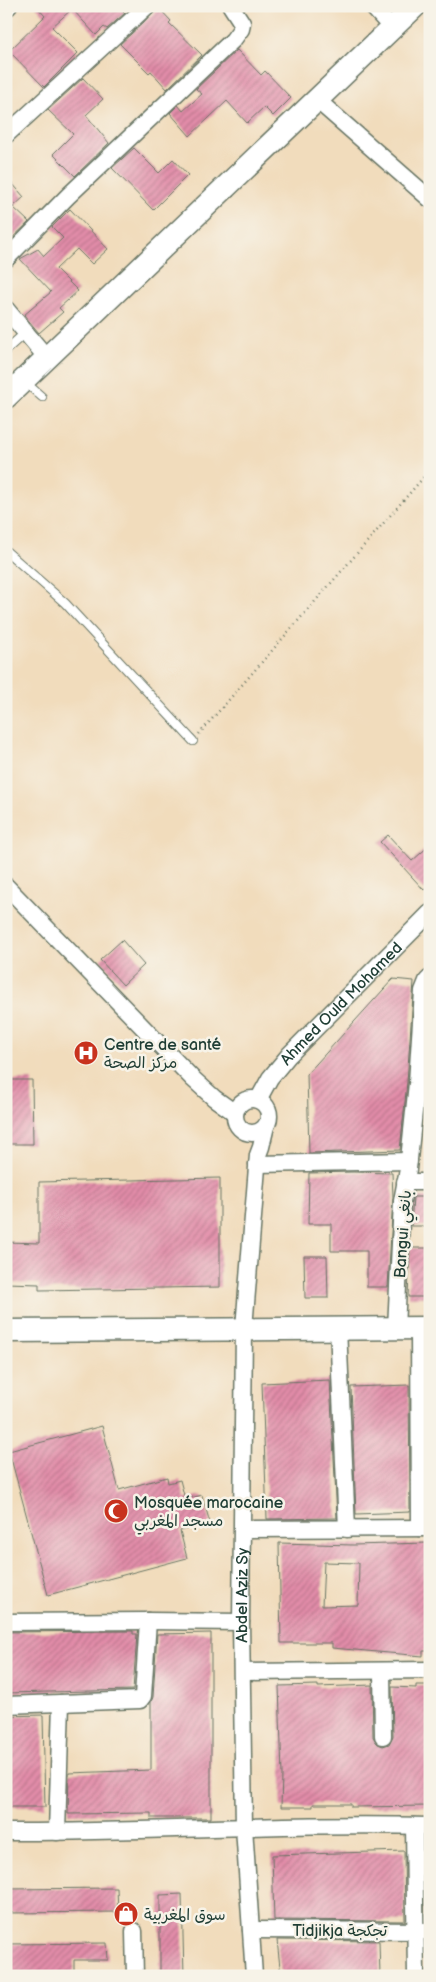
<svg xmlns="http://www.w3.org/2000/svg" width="436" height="1982" viewBox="0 0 436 1982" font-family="'Balsamiq Sans','Playpen Sans Arabic',sans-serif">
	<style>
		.building { fill: url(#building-hatch); fill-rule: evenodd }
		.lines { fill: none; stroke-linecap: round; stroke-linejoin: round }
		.lane-casing { stroke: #687564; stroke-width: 10 }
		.street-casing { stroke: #687564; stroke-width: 19 }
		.secondary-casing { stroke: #687564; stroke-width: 25 }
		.path { stroke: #687564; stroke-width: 2.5; stroke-dasharray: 1 4; stroke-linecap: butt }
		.lane { stroke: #fff; stroke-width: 8 }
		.street { stroke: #fff; stroke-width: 16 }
		.secondary { stroke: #fff; stroke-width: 22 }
		.labels { text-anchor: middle; stroke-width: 5; stroke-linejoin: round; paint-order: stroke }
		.street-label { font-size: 16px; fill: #1f3d34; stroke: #f7f3e8 }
		.poi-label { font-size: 16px; fill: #1f3d34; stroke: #f7f3e8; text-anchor: start }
	</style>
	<defs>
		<pattern id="building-hatch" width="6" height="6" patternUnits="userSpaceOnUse" patternTransform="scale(1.25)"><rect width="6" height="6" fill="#e28ca9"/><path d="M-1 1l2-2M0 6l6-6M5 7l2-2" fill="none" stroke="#b7748a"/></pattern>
	</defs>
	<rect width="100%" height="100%" fill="#f7f3e8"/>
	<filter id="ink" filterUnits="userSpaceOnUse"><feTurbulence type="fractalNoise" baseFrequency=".02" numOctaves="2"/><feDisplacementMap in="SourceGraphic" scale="10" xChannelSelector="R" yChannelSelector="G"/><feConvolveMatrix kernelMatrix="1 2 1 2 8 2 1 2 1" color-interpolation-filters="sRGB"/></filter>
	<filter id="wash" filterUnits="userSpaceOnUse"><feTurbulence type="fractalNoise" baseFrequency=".0096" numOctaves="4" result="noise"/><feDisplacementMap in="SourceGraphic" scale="20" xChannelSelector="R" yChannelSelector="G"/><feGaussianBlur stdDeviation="1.12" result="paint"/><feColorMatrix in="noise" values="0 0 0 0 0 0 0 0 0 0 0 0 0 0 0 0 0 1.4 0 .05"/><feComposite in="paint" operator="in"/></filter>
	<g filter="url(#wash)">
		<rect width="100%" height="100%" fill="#f1dcbc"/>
		<g id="blocks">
			<g class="building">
				<polygon points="36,6 118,6 125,13 107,29 104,27 96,35 72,9 52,27 78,53 44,87 9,51 45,16"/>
				<polygon points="157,6 171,21 169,23 202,55 167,89 151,71 149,73 120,44 154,13"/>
				<polygon points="237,50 261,75 265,71 291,98 273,116 264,107 247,123 227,101 190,136 170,113 178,105 183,111 202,94 196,89"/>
				<polygon points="83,78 103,99 86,115 109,143 75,176 53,154 73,134 48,110"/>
				<polygon points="134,148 159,173 173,159 188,175 153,210 112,168"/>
				<polygon points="6,176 24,197 13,207 29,222 6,244"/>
				<polygon points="70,209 108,249 92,264 77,249 56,269 78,291 59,308 63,312 39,333 24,315 51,292 20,259 38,249 44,256 63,238 52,227"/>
				<polygon points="388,835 412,861 430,845 430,885 424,890 380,842"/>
				<polygon points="122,940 144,965 123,985 100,960"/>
				<polygon points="393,979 414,981 407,1082 400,1150 309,1153 307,1074"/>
				<polygon points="6,1080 32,1080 33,1144 6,1144"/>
				<polygon points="353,1172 392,1173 393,1197 388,1287 367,1287 367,1251 331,1251 331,1224 308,1224 309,1173"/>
				<polygon points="220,1178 220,1287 39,1290 39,1284 6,1283 6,1242 39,1243 39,1182"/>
				<polygon points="413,1197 430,1197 430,1226 411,1226"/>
				<polygon points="410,1248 430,1248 430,1297 408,1297"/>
				<polygon points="304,1256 327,1256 328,1298 305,1298"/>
				<polygon points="330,1380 337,1518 267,1519 262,1383"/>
				<polygon points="409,1385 410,1512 356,1514 351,1387"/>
				<polygon points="102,1426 119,1490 167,1477 168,1483 180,1480 185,1499 202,1495 210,1523 180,1531 187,1558 48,1595 9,1451"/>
				<path d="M 279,1543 L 353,1545 L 427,1543 L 430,1651 L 423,1651 L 423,1656 L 332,1648 L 332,1643 L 281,1643 ZM 324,1562 L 359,1563 L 358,1605 L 322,1606 Z"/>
				<polygon points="133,1631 133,1634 137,1634 133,1690 6,1693 6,1632"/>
				<polygon points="211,1633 211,1818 151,1818 151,1813 68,1814 69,1773 151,1770 151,1702 153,1697 157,1634"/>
				<polygon points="318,1685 318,1687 372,1685 373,1737 378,1744 383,1746 389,1744 393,1736 392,1687 416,1688 416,1685 430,1685 430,1806 351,1807 351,1804 313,1804 313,1807 281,1807 282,1775 279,1686"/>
				<polygon points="43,1715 45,1807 6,1807 6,1716"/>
				<polygon points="430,1850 430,1921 425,1921 424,1851"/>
				<polygon points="404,1851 405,1921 274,1920 272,1855"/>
				<polygon points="117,1888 118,1912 6,1913 6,1889"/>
				<polygon points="182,1894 184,1976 160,1976 160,1895"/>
				<polygon points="277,1940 379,1941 380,1976 281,1976"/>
				<polygon points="107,1943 108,1960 74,1960 74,1976 6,1976 6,1944"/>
			</g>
		</g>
	</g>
	<g filter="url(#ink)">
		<use href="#blocks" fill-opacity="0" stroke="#687564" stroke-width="1"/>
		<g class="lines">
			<defs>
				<g id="lane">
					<polyline points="6,350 26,332"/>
					<polyline points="25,382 42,397"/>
					<polyline points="6,551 65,603 193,741"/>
				</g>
				<g id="street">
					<polyline points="372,6 392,28"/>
					<polyline points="6,8 9,6"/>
					<polyline points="317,100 430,199"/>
					<polyline points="6,135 147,6"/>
					<polyline points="6,259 68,196 233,40 241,29 242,23 231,6"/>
					<polyline points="6,309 47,358"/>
					<polyline points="6,886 192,1078 214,1098 235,1113"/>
					<circle cx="252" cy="1116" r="17"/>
					<path id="s1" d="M 258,1100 L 270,1078 L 289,1055 L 430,913"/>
					<polyline points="257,1164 409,1161"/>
					<polyline points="405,1182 430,1182"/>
					<polyline points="338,1328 347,1529"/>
					<polyline points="419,1328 420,1528"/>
					<polyline points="396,1329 402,1201 408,1169 417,1083 423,991 427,981 430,978"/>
					<polyline points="243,1529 430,1528"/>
					<polyline points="6,1622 148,1621 241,1622"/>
					<polyline points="382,1671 383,1736"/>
					<polyline points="243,1672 430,1670"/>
					<polyline points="6,1705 140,1700 143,1696 148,1621"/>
					<polyline points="414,1826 416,1976"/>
					<path d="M 6,1832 C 147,1833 289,1822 430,1826"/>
					<polyline points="57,1832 61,1703"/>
					<polyline points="251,1930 430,1931"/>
					<polyline points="134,1931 135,1976"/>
					<path id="s2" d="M 254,1976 L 244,1827 L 241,1622 L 244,1328 L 258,1155 L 261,1147 L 266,1126"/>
				</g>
				<g id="secondary">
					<polyline points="6,397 415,6"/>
					<polyline points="6,1331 430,1328"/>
				</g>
			</defs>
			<use href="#lane" class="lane-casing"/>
			<use href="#street" class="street-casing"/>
			<use href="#secondary" class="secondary-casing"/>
			<polyline class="path" points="199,734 430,470"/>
			<use href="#lane" class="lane"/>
			<use href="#street" class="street"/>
			<use href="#secondary" class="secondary"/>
		</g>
	</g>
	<defs>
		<symbol id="hospital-disc" viewBox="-11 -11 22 22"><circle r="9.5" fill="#c8321e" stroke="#f7f3e8"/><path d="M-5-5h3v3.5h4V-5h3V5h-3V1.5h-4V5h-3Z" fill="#fff"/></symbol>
		<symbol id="mosque-disc" viewBox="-11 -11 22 22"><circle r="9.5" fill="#c8321e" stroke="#f7f3e8"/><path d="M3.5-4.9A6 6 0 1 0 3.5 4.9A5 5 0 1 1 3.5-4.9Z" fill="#fff"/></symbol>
		<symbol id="shop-disc" viewBox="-11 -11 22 22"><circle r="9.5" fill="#c8321e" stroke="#f7f3e8"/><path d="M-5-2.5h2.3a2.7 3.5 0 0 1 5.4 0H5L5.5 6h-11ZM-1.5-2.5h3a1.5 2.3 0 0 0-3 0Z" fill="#fff"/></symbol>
	</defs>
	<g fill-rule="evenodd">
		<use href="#hospital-disc" x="72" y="1039" width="28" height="28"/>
		<use href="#mosque-disc" x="102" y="1497" width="28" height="28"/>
		<use href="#shop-disc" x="112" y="1900" width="28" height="28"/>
	</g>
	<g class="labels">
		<g class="street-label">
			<text dy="6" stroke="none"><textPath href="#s1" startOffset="128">Ahmed Ould Mohamed</textPath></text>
			<text transform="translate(402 1234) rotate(-86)" y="6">Bangui بانغي</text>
			<text dy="6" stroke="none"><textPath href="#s2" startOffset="381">Abdel Aziz Sy</textPath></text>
			<text x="340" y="1936">Tidjikja تجكجة</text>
		</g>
		<g class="poi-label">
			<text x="104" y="1050">Centre de santé<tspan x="104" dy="18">مركز الصحة</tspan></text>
			<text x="134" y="1508">Mosquée marocaine<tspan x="134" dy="18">مسجد المغربي</tspan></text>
			<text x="144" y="1920">سوق المغربية</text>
		</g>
	</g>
	<rect width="436" height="1982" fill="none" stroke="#f7f3e8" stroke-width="25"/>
</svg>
